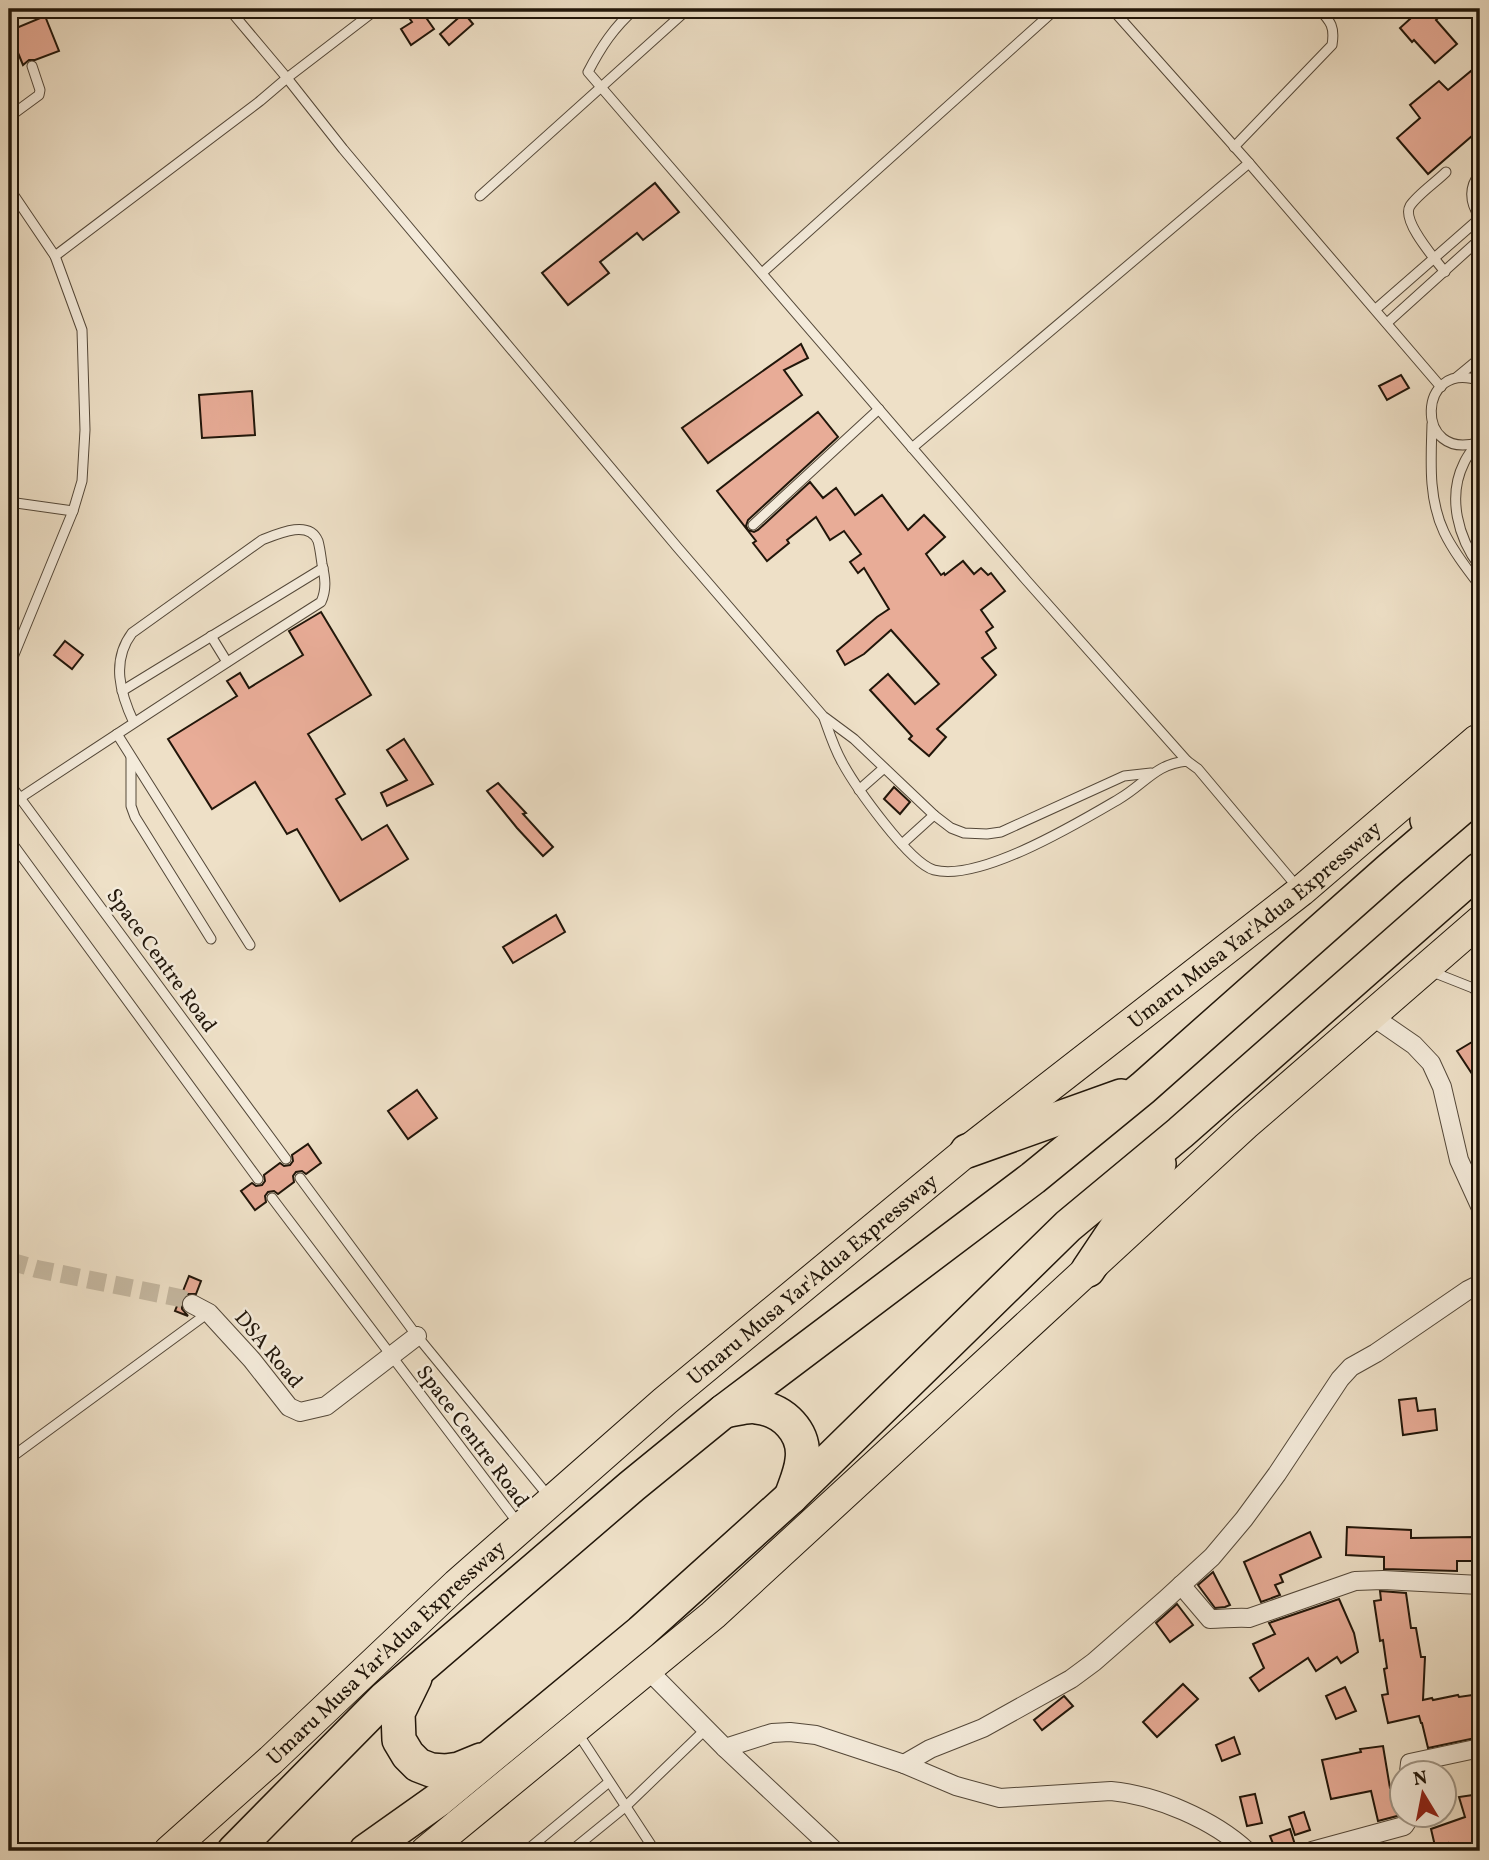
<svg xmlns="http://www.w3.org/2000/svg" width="1489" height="1860" viewBox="0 0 1489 1860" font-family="Vollkorn,serif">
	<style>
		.building { fill: #e8ac97; stroke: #21160a; stroke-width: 2 }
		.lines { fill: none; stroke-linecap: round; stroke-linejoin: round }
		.minor-tunnel { stroke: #c5b8a1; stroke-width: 18; stroke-dasharray: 18 9; stroke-linecap: butt }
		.service-casing { stroke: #544839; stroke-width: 11 }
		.minor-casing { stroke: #544839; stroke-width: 20 }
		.trunk-casing { stroke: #21160a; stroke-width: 32 }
		.motorway-casing { stroke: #21160a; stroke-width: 36 }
		.service { stroke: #f4ebdb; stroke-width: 9 }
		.minor { stroke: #f4ebdb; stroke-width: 18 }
		.trunk { stroke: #eee0c7; stroke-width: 30 }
		.motorway { stroke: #eee0c7; stroke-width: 33 }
		.labels { text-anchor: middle; stroke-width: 5; stroke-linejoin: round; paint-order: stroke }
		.street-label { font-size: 21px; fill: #21160a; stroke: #f4ebdb }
	</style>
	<rect width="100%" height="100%" fill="#eee0c7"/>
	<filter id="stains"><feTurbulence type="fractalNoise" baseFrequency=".00286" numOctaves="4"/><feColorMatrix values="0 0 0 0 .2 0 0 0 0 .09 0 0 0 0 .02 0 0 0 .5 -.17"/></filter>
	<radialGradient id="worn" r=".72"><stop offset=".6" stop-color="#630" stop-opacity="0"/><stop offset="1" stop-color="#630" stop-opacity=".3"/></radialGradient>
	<g class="building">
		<polygon points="403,9 420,9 434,29 411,45 401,29 412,22"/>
		<polygon points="1421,9 1432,9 1439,17 1436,20 1457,44 1435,63 1414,40 1412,42 1400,28"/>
		<polygon points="464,13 473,24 449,45 440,34"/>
		<polygon points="45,16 59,51 35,60 29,60 23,65 9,31"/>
		<polygon points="1471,71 1480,81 1480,129 1428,174 1397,138 1420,118 1410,105 1439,81 1448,90"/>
		<polygon points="655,183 679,212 643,240 637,233 600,262 609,273 568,305 542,273"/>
		<polygon points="801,344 808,358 784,370 802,395 708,463 682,428"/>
		<polygon points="1401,375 1409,388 1387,400 1379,386"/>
		<polygon points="252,391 255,435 202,438 199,395"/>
		<polygon points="818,412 838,437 748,520 746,526 748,530 754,532 758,530 810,482 823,498 836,488 855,515 882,495 908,530 924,515 945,537 926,554 941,575 944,573 945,575 963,561 974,574 981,568 988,575 991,573 1005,591 981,610 993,627 986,632 996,648 982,658 996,675 937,729 946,737 929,756 909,739 912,736 870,690 888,674 915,704 939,684 891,630 864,654 845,665 837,651 877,617 889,609 864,568 858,573 850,562 861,554 844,531 830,540 816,517 787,540 789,543 767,561 753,543 756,541 717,491"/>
		<polygon points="321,612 371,695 308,734 345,794 336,799 362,840 387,825 408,859 340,901 297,829 287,834 255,782 212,809 168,739 237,696 227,681 240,673 249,688 303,655 289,631"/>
		<polygon points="65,641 83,655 72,669 54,655"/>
		<polygon points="404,739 433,784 387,806 381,793 407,780 387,750"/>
		<polygon points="498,783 526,813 523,814 553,847 543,856 517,828 487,791"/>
		<polygon points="894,787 910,802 900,814 884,799"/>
		<polygon points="556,915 565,932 513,963 503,947"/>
		<polygon points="1472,1042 1480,1055 1480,1086 1457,1051"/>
		<polygon points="417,1090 437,1118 408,1139 388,1111"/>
		<polygon points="308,1144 321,1163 306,1174 302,1171 296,1172 293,1176 294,1182 278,1194 274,1191 268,1192 265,1196 266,1202 255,1210 241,1191 252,1183 256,1186 262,1185 265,1181 264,1175 280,1163 284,1166 290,1165 293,1161 292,1155"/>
		<polygon points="189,1276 201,1281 196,1294 187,1294 182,1299 182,1309 188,1316 175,1311"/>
		<polygon points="1416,1398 1418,1411 1435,1409 1437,1430 1403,1435 1399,1400"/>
		<polygon points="1347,1527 1411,1530 1411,1538 1473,1537 1473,1539 1480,1539 1480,1558 1473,1558 1473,1561 1457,1561 1457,1571 1384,1569 1384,1557 1346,1555"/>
		<polygon points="1310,1532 1321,1557 1280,1575 1283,1582 1275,1585 1280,1595 1261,1602 1244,1562"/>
		<polygon points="1213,1572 1230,1605 1225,1607 1215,1608 1198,1585"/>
		<polygon points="1380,1591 1406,1593 1411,1628 1416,1628 1421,1657 1425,1657 1423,1700 1432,1698 1433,1700 1458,1695 1459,1697 1480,1694 1480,1737 1428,1748 1422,1723 1421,1723 1419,1716 1388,1723 1382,1695 1388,1694 1384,1669 1387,1668 1383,1640 1380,1641 1374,1601 1381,1600"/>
		<polygon points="1339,1599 1354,1633 1358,1652 1341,1663 1337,1657 1316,1671 1308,1658 1259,1691 1250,1678 1264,1668 1253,1644 1275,1634 1269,1623"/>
		<polygon points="1177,1604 1193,1625 1170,1642 1156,1623"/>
		<polygon points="1183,1684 1198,1699 1157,1737 1143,1722"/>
		<polygon points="1345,1687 1356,1711 1336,1719 1326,1696"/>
		<polygon points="1064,1696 1073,1706 1042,1730 1034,1720"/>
		<polygon points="1234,1737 1240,1754 1222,1761 1216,1745"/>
		<polygon points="1383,1746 1390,1788 1402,1786 1402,1809 1397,1816 1378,1821 1371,1791 1331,1799 1322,1760 1361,1752 1360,1749"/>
		<polygon points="1255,1794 1262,1823 1247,1826 1240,1797"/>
		<polygon points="1480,1794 1480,1851 1452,1851 1448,1843 1435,1846 1431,1829 1465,1817 1459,1797"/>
		<polygon points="1304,1812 1310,1830 1295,1835 1289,1817"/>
		<polygon points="1290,1829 1297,1851 1276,1851 1270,1836"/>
	</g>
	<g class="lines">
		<polyline class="minor-tunnel" points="9,1261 37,1269 180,1298 192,1304"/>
		<defs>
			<g id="service">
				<polyline points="229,9 287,78 343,149 678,548 823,716 854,739 934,815 951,828 964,833 987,834 1001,832 1124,776 1151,773"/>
				<path d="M 635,9 C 614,27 601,47 588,72 L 1027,581 L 1187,761"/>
				<polyline points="1112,9 1249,163 1441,387"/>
				<polyline points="1479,9 1480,10"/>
				<polyline points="9,117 39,95 40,90 32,66"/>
				<path d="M 1234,147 L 1332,45 C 1335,27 1331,22 1319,9"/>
				<path d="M 1480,173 C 1468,188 1470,203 1480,218"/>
				<polyline points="9,188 55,256 82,330 85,430 82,481 73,511 9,667"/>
				<polyline points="480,196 688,9"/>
				<polyline points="55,256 260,101 287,78 377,9"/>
				<path d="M 1445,272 C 1435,259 1401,221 1410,206 C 1417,195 1436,182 1446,172"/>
				<polyline points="762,273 1056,9"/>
				<polyline points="1376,309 1480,218"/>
				<polyline points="1387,323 1480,239"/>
				<polyline points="1457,377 1480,358"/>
				<path d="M 1480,381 C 1417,357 1413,464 1480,442"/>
				<path d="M 1432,424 C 1431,460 1428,498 1444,532 C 1453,551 1467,569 1480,586"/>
				<path d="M 1476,444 C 1472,450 1467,456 1464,463 C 1447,497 1458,538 1480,567"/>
				<polyline points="912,448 1249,163"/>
				<polyline points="9,502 73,511"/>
				<polyline points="753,525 879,409"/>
				<polyline points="211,636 227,662"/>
				<polyline points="122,691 323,568"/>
				<path d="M 824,718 C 829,732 834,748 842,762 C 855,786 909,863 934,870 C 980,882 1078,823 1119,799 C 1145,784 1155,764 1187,761 L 1198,769 L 1299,889"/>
				<polyline points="117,734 250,945"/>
				<polyline points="131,758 131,806 135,817 211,939"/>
				<polyline points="9,783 286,1159"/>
				<polyline points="859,790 884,768"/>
				<path d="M 20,798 C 120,732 220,666 321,602 C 327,589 325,577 322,564 C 321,557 320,548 318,541 C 309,519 277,534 262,540 L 132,633 C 111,661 120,693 134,723"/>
				<polyline points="9,839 258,1179"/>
				<polyline points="902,844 934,815"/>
				<polyline points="1430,971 1473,988 1480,994"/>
				<polyline points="300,1178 417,1336 550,1498"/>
				<polyline points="272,1198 518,1523"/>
				<polyline points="9,1459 208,1313"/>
				<polyline points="577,1732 655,1851"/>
				<polyline points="526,1851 609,1782"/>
				<polyline points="571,1851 625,1807 706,1729"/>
			</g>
			<g id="minor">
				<polyline points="1372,1016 1414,1045 1431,1063 1442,1087 1459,1160 1480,1206"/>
				<polyline points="192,1304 209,1313 252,1360 289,1407 300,1412 326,1406 417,1336"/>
				<path d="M 1181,1585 L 1210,1619 C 1223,1619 1235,1617 1249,1618 L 1355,1581 L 1383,1580 L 1480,1585"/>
				<polyline points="647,1669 725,1748 835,1851"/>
				<path d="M 725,1748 L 772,1733 L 790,1732 L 816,1735 L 904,1764 L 956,1786 L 1000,1798 L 1111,1791 C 1156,1795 1214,1820 1247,1851"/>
				<polyline points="904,1764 930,1749 983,1728 1071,1679 1094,1662 1166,1599 1212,1557 1244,1519 1277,1474 1340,1379 1351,1367 1376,1353 1468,1290 1480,1284"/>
				<polyline points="1409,1772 1410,1763 1480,1748"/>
				<polyline points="1312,1851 1404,1826 1412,1814"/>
			</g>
			<g id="trunk">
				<path id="s1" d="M 169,1851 L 271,1760 L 457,1584 L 665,1401 L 967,1151 L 1301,891 L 1477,740"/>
				<polyline points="426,1851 713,1615 1245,1125 1480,921"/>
			</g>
			<g id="motorway">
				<polyline points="1427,820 1480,749"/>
				<polyline points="967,1151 1121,1096"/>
				<polyline points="1088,1270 1159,1164"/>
				<path d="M 724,1411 C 734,1410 747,1405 757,1407 C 783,1410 806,1432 802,1460 C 801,1472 795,1485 791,1497"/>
				<polyline points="415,1678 398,1713 399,1740 408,1755 418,1765 431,1770 445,1771 459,1769 481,1760"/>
				<polyline points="234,1851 384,1699 632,1486 724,1411 1033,1178 1143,1088 1389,870 1480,792"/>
				<polyline points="366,1851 438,1800 641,1632 791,1497 1068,1226 1180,1133 1480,869"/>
			</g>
		</defs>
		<use href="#service" class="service-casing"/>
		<use href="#minor" class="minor-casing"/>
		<use href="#trunk" class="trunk-casing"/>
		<use href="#motorway" class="motorway-casing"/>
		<use href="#service" class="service"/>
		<use href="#minor" class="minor"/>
		<use href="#trunk" class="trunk"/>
		<use href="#motorway" class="motorway"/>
	</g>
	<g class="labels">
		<g class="street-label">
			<text dy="7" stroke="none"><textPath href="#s1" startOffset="1428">Umaru Musa Yar'Adua Expressway</textPath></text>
			<text transform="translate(162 960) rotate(54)" y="7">Space Centre Road</text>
			<text dy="7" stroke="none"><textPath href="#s1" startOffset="861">Umaru Musa Yar'Adua Expressway</textPath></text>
			<text transform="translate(269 1349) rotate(50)" y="7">DSA Road</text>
			<text transform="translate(473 1436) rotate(53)" y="7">Space Centre Road</text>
			<text dy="7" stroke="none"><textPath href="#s1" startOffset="294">Umaru Musa Yar'Adua Expressway</textPath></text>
		</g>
	</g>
	<rect width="1489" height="1860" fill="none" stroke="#eee0c7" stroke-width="35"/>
	<rect x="10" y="10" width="1468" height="1839" fill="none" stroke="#21160a" stroke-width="3.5"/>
	<rect x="18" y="18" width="1454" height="1825" fill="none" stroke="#21160a" stroke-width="2"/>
	<g transform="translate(1423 1794) rotate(350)"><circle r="33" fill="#f4ebdb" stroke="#a09687" stroke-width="2"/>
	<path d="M0-5L12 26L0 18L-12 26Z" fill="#8f2418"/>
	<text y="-10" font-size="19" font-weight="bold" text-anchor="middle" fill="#21160a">N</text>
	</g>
	<rect width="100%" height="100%" filter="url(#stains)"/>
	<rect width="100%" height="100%" fill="url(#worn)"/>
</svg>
